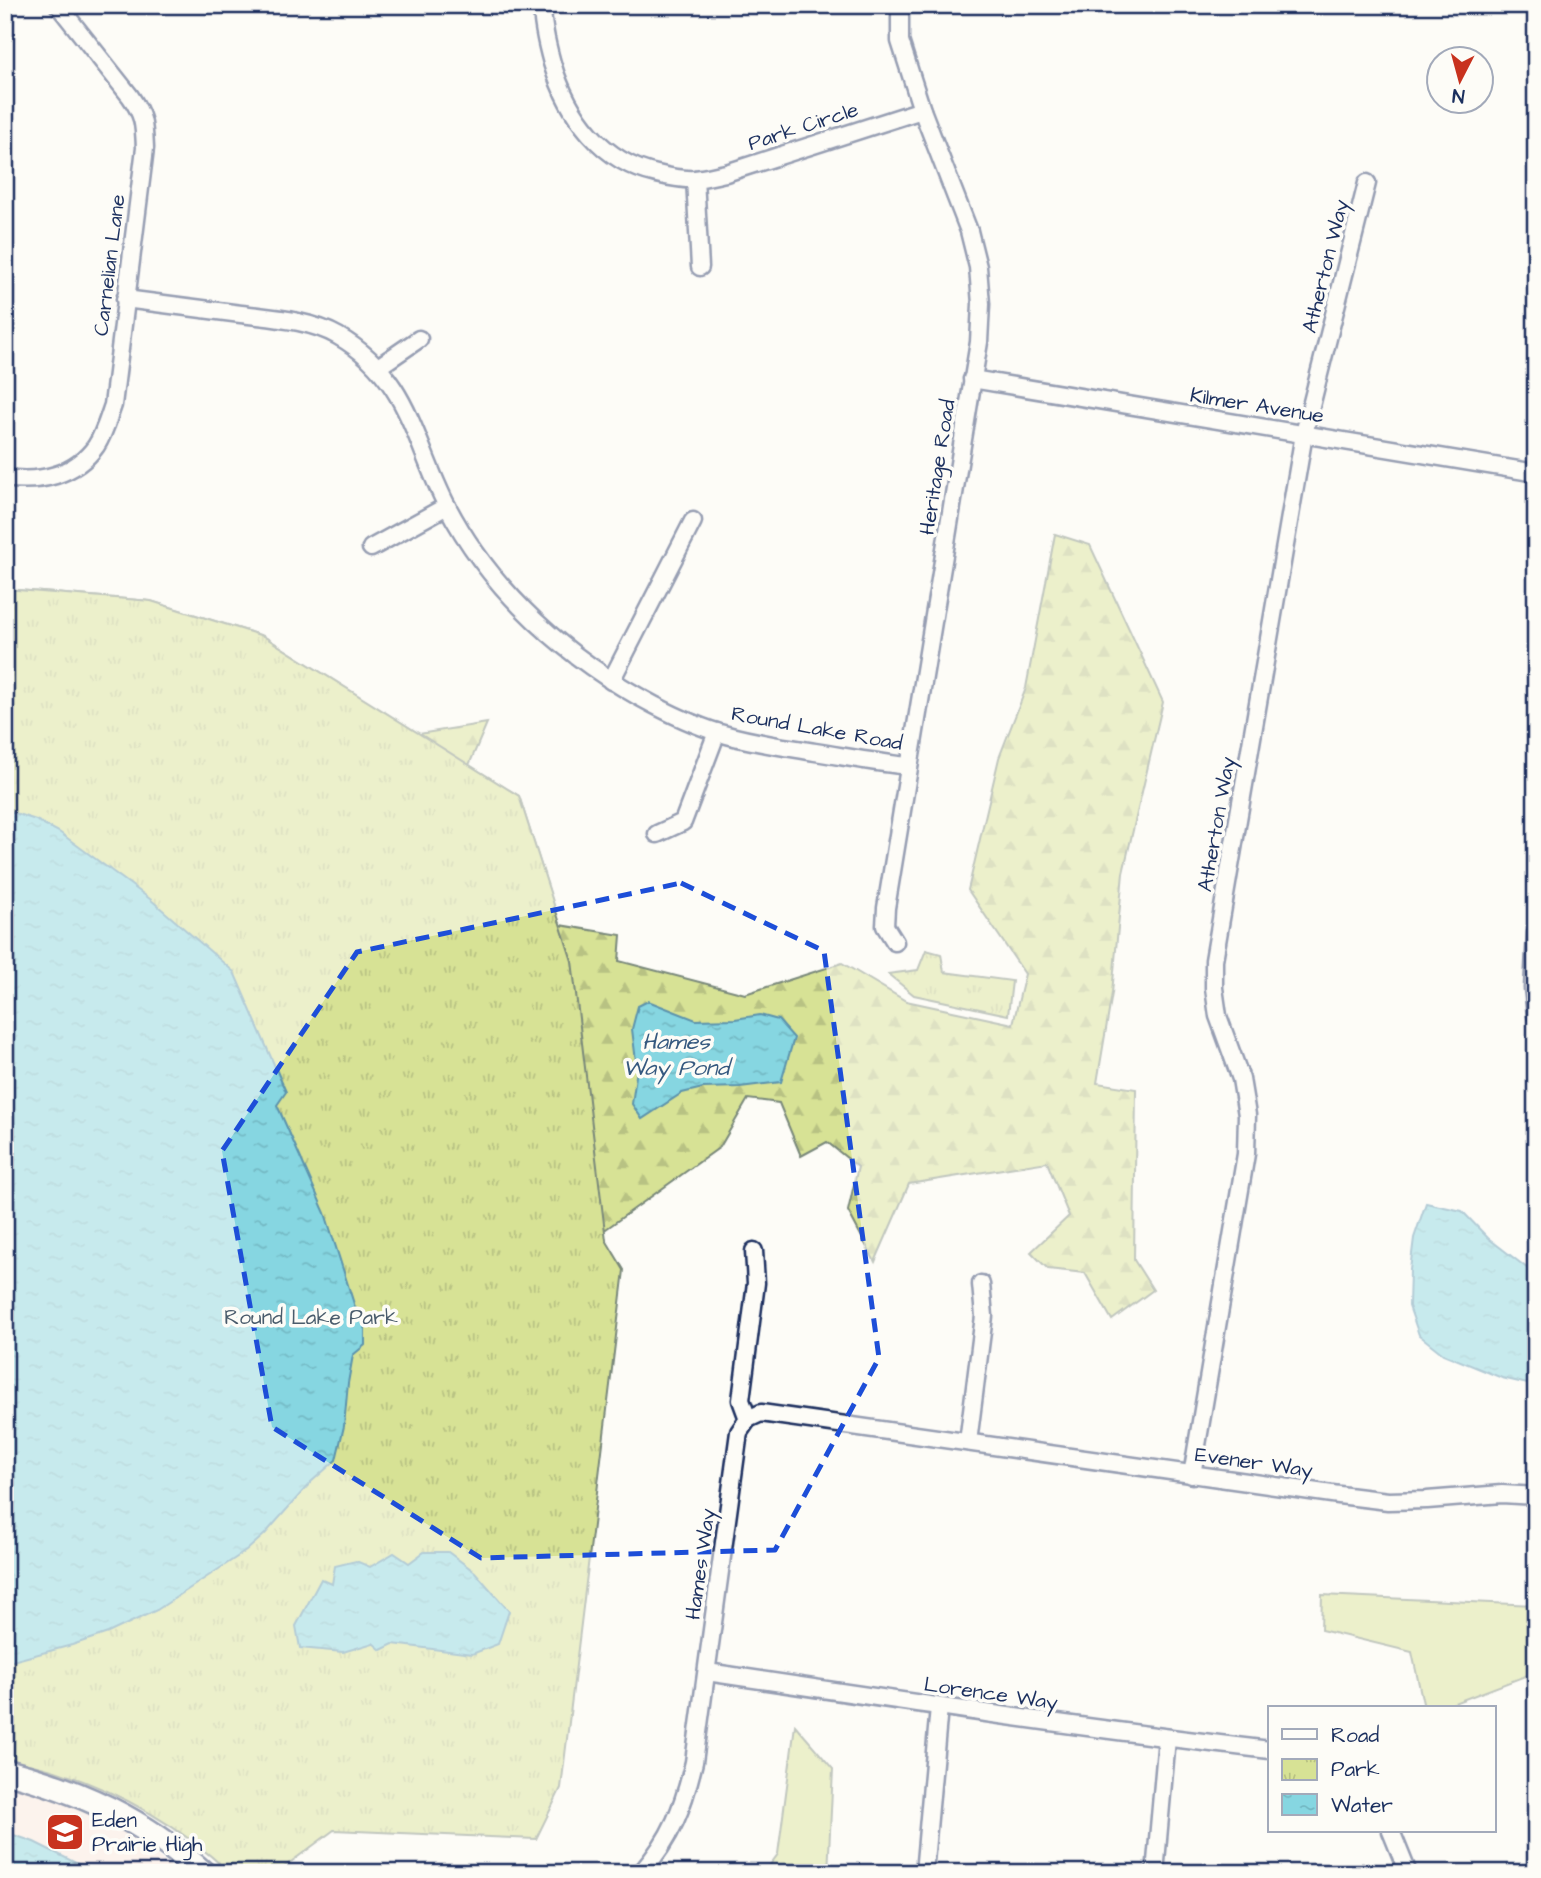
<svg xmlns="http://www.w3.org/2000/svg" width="1541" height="1878" viewBox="0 0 1541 1878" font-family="'Architects Daughter',sans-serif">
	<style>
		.built { fill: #fae8df }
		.green { fill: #d7e295; stroke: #79887a; stroke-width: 2 }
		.forest { fill: url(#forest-firs); stroke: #79887a; stroke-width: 2 }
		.park { fill: url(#park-tufts); stroke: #79887a; stroke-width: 2 }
		.water { fill: url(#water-ripples); stroke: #5b93ad; stroke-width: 2 }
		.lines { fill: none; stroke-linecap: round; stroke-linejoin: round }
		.street-casing { stroke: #1b2f5e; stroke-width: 21 }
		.secondary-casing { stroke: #1b2f5e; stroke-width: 28 }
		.street { stroke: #fdfcf7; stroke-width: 16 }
		.secondary { stroke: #fdfcf7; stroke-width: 23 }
		.marked { fill: none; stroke: #1d4ed8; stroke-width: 5; stroke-dasharray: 14 9; stroke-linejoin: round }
		.labels { text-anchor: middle; stroke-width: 7; stroke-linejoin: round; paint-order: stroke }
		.street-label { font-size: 21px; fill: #1b2f5e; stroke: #fdfcf7 }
		.park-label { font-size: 21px; fill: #4a5c6c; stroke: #fdfcf7 }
		.poi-label { font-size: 21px; fill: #1b2f5e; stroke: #fdfcf7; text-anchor: start }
		.water-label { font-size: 23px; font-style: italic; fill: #36597f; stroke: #fdfcf7 }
	</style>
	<defs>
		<pattern id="forest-firs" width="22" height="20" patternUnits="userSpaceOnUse" patternTransform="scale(1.75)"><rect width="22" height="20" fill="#d7e295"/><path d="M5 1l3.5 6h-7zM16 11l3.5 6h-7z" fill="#b8c283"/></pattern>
		<pattern id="park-tufts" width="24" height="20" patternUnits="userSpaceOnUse" patternTransform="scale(1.75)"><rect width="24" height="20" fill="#d7e295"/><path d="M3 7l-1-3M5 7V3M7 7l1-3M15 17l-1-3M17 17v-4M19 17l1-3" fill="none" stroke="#b8c283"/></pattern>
		<pattern id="water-ripples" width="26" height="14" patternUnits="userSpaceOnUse" patternTransform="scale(1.75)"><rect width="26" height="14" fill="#86d6e1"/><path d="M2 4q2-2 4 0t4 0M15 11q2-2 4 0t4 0" fill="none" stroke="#73b8c3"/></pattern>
	</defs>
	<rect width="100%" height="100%" fill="#fdfcf7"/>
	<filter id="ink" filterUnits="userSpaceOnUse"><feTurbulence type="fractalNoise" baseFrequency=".0143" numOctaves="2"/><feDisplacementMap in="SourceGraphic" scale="14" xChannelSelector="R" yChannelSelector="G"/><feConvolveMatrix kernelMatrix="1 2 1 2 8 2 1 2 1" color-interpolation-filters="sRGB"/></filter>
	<g filter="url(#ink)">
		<polygon class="built" points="5,1783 51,1796 110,1823 138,1841 179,1873 5,1873"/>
		<g class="green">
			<polygon points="1322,1595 1536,1605 1536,1672 1441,1708 1424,1708 1412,1652 1321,1630"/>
			<polygon points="795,1725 833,1769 828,1873 764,1873 778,1854"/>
		</g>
		<polygon class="forest" points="1055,534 1090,545 1163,702 1123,873 1112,993 1097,1083 1136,1089 1134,1260 1153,1290 1112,1320 1085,1273 1048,1269 1031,1252 1069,1216 1047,1162 909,1184 875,1262 848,1211 858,1167 827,1142 801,1156 779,1103 748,1099 720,1147 606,1229 431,1188 5,589 151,601 263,636 419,734 487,723 469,765 519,796 560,925 621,935 619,961 745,994 842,963 906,1001 1013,1024 1025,974 968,890 999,758 1026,688"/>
		<g class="park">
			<path d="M 5,589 L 151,601 L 263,636 L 519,796 L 572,961 L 606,1240 L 624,1270 L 561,1788 L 536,1839 L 334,1830 L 276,1873 L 230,1873 C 181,1827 122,1793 58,1772 C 41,1766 23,1763 5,1759 Z"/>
			<polygon points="926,950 941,954 944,972 1012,981 1008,1015 914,995 888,974 918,970"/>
		</g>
		<g class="water">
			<polygon points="5,810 36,820 59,832 150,899 234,972 286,1092 277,1105 325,1213 355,1307 365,1322 365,1345 353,1355 348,1383 344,1426 336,1460 311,1482 265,1534 246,1551 157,1610 108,1633 72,1645 5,1663"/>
			<polygon points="648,1001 696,1020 735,1019 760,1015 778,1020 794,1038 781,1082 740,1087 703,1088 682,1093 642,1119 632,1104 637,1069 632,1029 638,1006"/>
			<polygon points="1426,1203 1462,1211 1488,1238 1536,1275 1536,1386 1502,1378 1443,1354 1419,1335 1409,1306 1410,1270 1414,1238"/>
			<polygon points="424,1552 448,1552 475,1572 509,1611 498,1644 472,1654 393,1644 381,1650 373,1643 343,1652 300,1648 296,1626 321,1579 332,1584 335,1566 356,1561 370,1567 394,1553 409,1563"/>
			<polygon points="5,1832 34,1842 86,1868 92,1873 5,1873"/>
		</g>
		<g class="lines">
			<defs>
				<g id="street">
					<path d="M 542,5 C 542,25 547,45 552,63 C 568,116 602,162 657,174 C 669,177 682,180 695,179 C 705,178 716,175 726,173 L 922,110"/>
					<polyline points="695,179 700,267"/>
					<path d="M 125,299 C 164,304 202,309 241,314 C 272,318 310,320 338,336 C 409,377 413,440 447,506 C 492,592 568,660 654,705 C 677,717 701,728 727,735 C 755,743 786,747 815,752 C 847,757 878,763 909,766"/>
					<polyline points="378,367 419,339"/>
					<polyline points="972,379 1536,473"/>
					<path d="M 5,478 C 39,483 75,476 96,446 C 104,434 108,419 113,405 L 145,148 C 144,124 144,116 130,96 L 58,5"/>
					<polyline points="371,548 447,506"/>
					<polyline points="611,681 693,521"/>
					<polyline points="657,834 683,822 717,732"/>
					<polyline points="1536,933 1533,988 1536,1015"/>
					<polyline points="895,942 885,926 886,908 979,342 981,304 978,267 969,231 922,110 900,41 900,5"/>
					<polyline points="748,1419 761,1413 1339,1495 1388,1501 1427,1500 1502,1494 1536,1496"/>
					<polyline points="968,1442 984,1316 981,1284"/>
					<polyline points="1192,1475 1246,1154 1247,1115 1241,1079 1218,1016 1214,988 1214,960 1304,434 1367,183"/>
					<path d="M 707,1672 C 894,1700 1081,1728 1270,1750"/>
					<polyline points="1391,1831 1408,1873"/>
					<path d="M 641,1873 C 672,1837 683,1808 694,1762 L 739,1432 L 748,1419 L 741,1400 L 756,1283 L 754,1251"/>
					<polyline points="924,1873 939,1707"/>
					<polyline points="1155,1873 1167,1738"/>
				</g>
				<path id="secondary" d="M 5,1771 C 81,1791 144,1820 203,1873"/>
			</defs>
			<use href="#street" class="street-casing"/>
			<use href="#secondary" class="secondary-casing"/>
			<use href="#street" class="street"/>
			<use href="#secondary" class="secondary"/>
		</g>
	</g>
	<path d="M0 0H1541V1878H0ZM 681,883 L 824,951 L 879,1358 L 775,1550 L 481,1558 L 272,1427 L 222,1151 L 357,952 Z" fill="#fdfcf7" fill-opacity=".55" fill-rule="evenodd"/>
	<path class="marked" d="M 681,883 L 824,951 L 879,1358 L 775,1550 L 481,1558 L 272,1427 L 222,1151 L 357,952 Z"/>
	<defs>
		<symbol id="school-square" viewBox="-11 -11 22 22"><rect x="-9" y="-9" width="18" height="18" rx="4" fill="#c8321e" stroke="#fdfcf7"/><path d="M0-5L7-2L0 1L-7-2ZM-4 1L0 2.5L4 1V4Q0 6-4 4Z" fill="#fff"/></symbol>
	</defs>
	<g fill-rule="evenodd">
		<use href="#school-square" x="43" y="1810" width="44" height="44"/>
	</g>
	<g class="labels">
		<g class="street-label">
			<text transform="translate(803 126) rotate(-18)" y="7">Park Circle</text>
			<text transform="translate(109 265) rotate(-83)" y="7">Carnelian Lane</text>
			<text transform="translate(1325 266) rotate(-76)" y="7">Atherton Way</text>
			<text transform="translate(1257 405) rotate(9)" y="7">Kilmer Avenue</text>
			<text transform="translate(937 467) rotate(-81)" y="7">Heritage Road</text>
			<text transform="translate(817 728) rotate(10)" y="7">Round Lake Road</text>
			<text transform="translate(1216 824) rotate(-80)" y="7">Atherton Way</text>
			<text transform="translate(1254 1462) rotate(8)" y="7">Evener Way</text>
			<text transform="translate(700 1564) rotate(-82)" y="7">Hames Way</text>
			<text transform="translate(991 1693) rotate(8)" y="7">Lorence Way</text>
		</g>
		<g class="park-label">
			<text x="311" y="1324">Round Lake Park</text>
		</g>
		<g class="poi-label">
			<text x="92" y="1827">Eden<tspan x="92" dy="24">Prairie High</tspan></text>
		</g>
		<g class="water-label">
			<text x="676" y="1049">Hames<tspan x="676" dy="26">Way Pond</tspan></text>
		</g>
	</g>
	<rect width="1541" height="1878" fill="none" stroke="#fdfcf7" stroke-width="28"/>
	<rect x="14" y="14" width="1513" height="1850" fill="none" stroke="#1b2f5e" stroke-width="2.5" filter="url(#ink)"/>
	<rect x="1268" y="1706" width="228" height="126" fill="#fdfcf7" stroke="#a3aaba" stroke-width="2"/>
	<rect x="1282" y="1729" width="35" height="10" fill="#fdfcf7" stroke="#a3aaba" stroke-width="2"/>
	<text x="1331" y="1742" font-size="21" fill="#1b2f5e">Road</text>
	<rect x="1282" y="1759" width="35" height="21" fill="url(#park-tufts)" stroke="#a3aaba" stroke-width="2"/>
	<text x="1331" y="1776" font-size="21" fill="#1b2f5e">Park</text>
	<rect x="1282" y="1794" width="35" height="21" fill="url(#water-ripples)" stroke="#a3aaba" stroke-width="2"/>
	<text x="1331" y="1812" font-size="21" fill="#1b2f5e">Water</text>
	<g transform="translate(1460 80) rotate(186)"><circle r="33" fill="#fdfcf7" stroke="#a3aaba" stroke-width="2"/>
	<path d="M0-5L12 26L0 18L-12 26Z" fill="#c8321e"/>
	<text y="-10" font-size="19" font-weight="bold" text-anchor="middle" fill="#1b2f5e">N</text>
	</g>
</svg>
